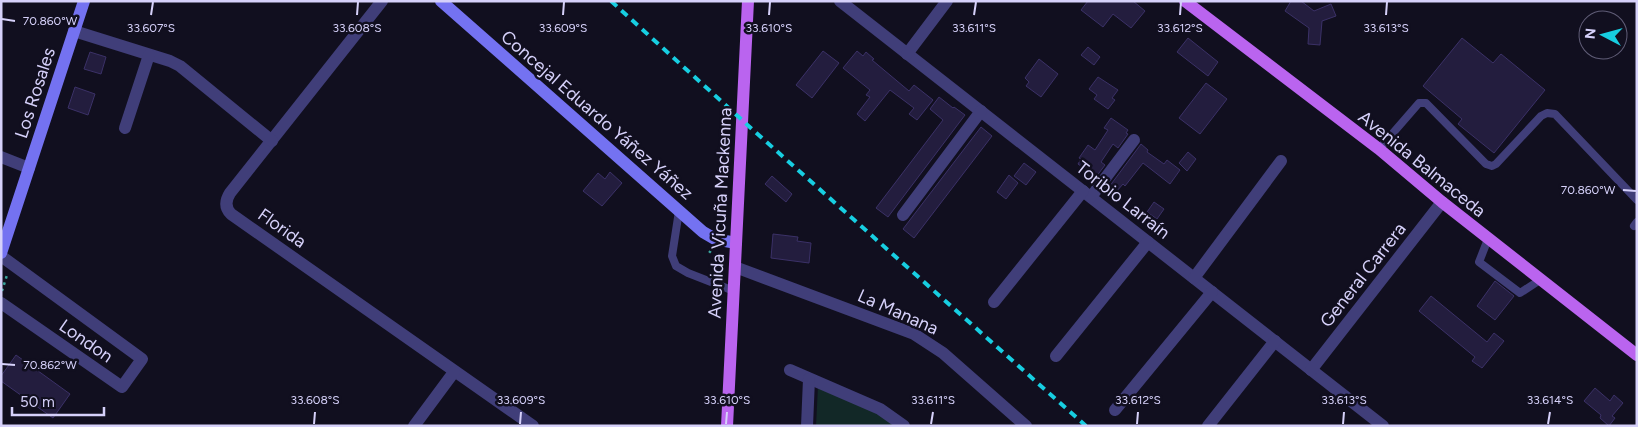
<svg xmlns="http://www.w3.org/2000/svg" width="1638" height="427" viewBox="0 0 1638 427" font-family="Figtree,sans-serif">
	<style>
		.green { fill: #122827 }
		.building { fill: #231d3e; stroke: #3b3167 }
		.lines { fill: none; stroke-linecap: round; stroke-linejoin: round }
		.path { stroke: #3aa69e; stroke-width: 2.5; stroke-dasharray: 2.5 4; stroke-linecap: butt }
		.lane { stroke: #403e79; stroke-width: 8 }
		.street { stroke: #403e79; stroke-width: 12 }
		.secondary { stroke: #7472f1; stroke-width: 12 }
		.primary { stroke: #ba64ef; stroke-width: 12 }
		.rail { stroke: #17cee1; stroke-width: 4; stroke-dasharray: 8 6; stroke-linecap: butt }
		.ticks { fill: none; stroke: #d6d1fa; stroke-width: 2 }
		.labels { text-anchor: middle; stroke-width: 5; stroke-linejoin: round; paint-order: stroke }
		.street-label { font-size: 18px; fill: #d6d1fa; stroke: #110f1f }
		.ticks-label { font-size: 12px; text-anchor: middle; fill: #d6d1fa; stroke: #110f1f; stroke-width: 5; stroke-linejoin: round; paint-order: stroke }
	</style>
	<rect width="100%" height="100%" fill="#110f1f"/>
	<polygon class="green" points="818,386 877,411 897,426 816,426"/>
	<g class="building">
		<polygon points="1088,1 1133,1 1145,11 1131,28 1113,14 1103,27 1081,10"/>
		<polygon points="1291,1 1301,1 1314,11 1331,4 1336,16 1322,21 1320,45 1308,44 1309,28 1285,11"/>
		<polygon points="1188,38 1218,62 1208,76 1177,52"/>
		<polygon points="1462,38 1493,63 1501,54 1545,90 1494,153 1458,124 1462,119 1423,86"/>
		<polygon points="1088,47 1100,57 1094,65 1081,55"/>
		<polygon points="823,51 839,63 812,98 796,85"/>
		<polygon points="857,51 863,56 866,52 874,59 872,60 909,91 914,85 933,100 917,120 909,114 914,108 890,90 865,121 857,114 870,97 866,95 870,90 843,68"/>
		<polygon points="90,52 106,57 101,74 84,69"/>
		<polygon points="1039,59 1058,74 1041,97 1026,86 1029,82 1025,78"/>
		<polygon points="1098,77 1118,90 1112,98 1115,100 1108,109 1094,99 1097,95 1089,89"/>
		<polygon points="1206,83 1227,99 1200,134 1179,118"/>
		<polygon points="75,87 95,94 88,115 68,108"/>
		<polygon points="939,97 953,108 954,107 965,115 888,217 876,208 943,120 930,109"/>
		<polygon points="1111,118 1128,130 1126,133 1128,134 1118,148 1113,144 1101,162 1105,165 1096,177 1078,164 1081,159 1079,158 1088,145 1095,150 1108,130 1104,128"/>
		<polygon points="981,127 992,136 914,238 903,229"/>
		<polygon points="1141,144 1148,150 1147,152 1164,164 1167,160 1180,170 1170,184 1143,163 1125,186 1123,184 1116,192 1109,187"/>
		<polygon points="1188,152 1196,159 1187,171 1179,163"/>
		<polygon points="1024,163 1036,172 1026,185 1014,176"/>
		<polygon points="610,172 622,183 602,206 583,191 598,173 605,179"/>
		<polygon points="1009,175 1018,183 1006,199 997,192"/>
		<polygon points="772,176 792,194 786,202 765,184"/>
		<polygon points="1154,202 1164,209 1157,219 1147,212"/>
		<polygon points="773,234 798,237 797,241 811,243 809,263 771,258"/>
		<polygon points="1495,281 1514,296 1495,320 1477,306"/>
		<polygon points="1431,296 1487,342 1494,333 1504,341 1482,368 1472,361 1475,357 1419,311"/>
		<polygon points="16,355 70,394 53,418 1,381 1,376"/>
		<polygon points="1595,388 1610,401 1614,395 1623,403 1612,416 1615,418 1609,426 1600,418 1601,415 1584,401"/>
	</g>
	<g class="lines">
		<g class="path">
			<polyline points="709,251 724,264"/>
			<polyline points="2,291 7,275"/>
		</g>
		<g class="lane">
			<polyline points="1379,149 1419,103 1426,103 1486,164 1492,166 1496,164 1541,116 1547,113 1555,114 1637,200"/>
			<polyline points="679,211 672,256 676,266 688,273 734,291"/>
			<polyline points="1634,226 1637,222"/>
			<polyline points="1488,239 1479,262 1520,293 1540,280"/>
		</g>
		<g class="street">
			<path d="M 382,1 L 230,193 C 225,201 225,208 231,214 L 533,426"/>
			<polyline points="840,1 1383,426"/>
			<polyline points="74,31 170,61 180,66 272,141"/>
			<polyline points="907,54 947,1"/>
			<polyline points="125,128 149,55"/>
			<polyline points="1,157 29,168"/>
			<polyline points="1091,197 1134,140"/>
			<polyline points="903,215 981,111"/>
			<polyline points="1,256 142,359 122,387 1,303"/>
			<polyline points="735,267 914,334 943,353 1026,426"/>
			<polyline points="1194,278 1281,161"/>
			<polyline points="994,302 1083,191"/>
			<polyline points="1056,356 1148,242"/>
			<polyline points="790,370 880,409 904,426"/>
			<polyline points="1311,370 1442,202"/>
			<polyline points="1115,410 1212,292"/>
			<polyline points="414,426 454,372"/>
			<polyline points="807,426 809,379"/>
			<polyline points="1208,426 1275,341"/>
		</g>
		<g class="secondary">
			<polyline points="441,1 703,232 715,239 736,243"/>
			<polyline points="1,253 84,1"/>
		</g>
		<g class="primary">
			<polyline points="1185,1 1379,149 1442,202 1637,355"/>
			<polyline points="727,426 748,1"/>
		</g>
		<polyline class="rail" points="611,1 753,130 1086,426"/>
	</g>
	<path class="ticks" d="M 151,15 L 153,2M 357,15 L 358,2M 563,15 L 564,2M 769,15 L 770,2M 974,15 L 976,2M 1180,15 L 1181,2M 1386,15 L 1387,2M 2,19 L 15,21M 1623,190 L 1636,191M 2,364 L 15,365M 314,424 L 315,412M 520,424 L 521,412M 726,424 L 727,412M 931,424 L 933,412M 1137,424 L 1138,412M 1343,424 L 1344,412M 1548,424 L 1550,412"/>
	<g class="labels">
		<g class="street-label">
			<text transform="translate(35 93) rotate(-72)" y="6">Los Rosales</text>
			<text transform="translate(597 115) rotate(41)" y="6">Concejal Eduardo Yáñez Yáñez</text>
			<text transform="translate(1422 164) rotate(39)" y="6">Avenida Balmaceda</text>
			<text transform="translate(1123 200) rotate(38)" y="6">Toribio Larraín</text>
			<text transform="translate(720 213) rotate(-87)" y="6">Avenida Vicuña Mackenna</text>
			<text transform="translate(282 228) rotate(35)" y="6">Florida</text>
			<text transform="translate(1363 275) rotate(-52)" y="6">General Carrera</text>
			<text transform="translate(898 312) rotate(24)" y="6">La Manana</text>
			<text transform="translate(86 341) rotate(35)" y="6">London</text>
		</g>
	</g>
	<g class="ticks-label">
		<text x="50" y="25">70.860°W</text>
		<text x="151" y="32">33.607°S</text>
		<text x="357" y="32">33.608°S</text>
		<text x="563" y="32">33.609°S</text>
		<text x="769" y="32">33.610°S</text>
		<text x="974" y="32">33.611°S</text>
		<text x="1180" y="32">33.612°S</text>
		<text x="1386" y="32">33.613°S</text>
		<text x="1588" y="194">70.860°W</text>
		<text x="50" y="369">70.862°W</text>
		<text x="315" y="404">33.608°S</text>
		<text x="521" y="404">33.609°S</text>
		<text x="727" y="404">33.610°S</text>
		<text x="933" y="404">33.611°S</text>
		<text x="1138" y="404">33.612°S</text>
		<text x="1344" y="404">33.613°S</text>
		<text x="1550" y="404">33.614°S</text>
	</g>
	<rect width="1638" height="427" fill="none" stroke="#d6d1fa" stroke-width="5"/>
	<g transform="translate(1603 35) rotate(276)"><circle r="24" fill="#110f1f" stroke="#605d77"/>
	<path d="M0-4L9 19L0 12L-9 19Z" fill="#17cee1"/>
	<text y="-8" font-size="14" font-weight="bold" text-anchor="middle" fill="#d6d1fa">N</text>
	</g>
	<path d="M12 407v8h92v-8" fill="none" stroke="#d6d1fa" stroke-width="2.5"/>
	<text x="20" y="407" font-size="15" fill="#d6d1fa" stroke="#110f1f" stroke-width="4" paint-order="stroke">50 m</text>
</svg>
